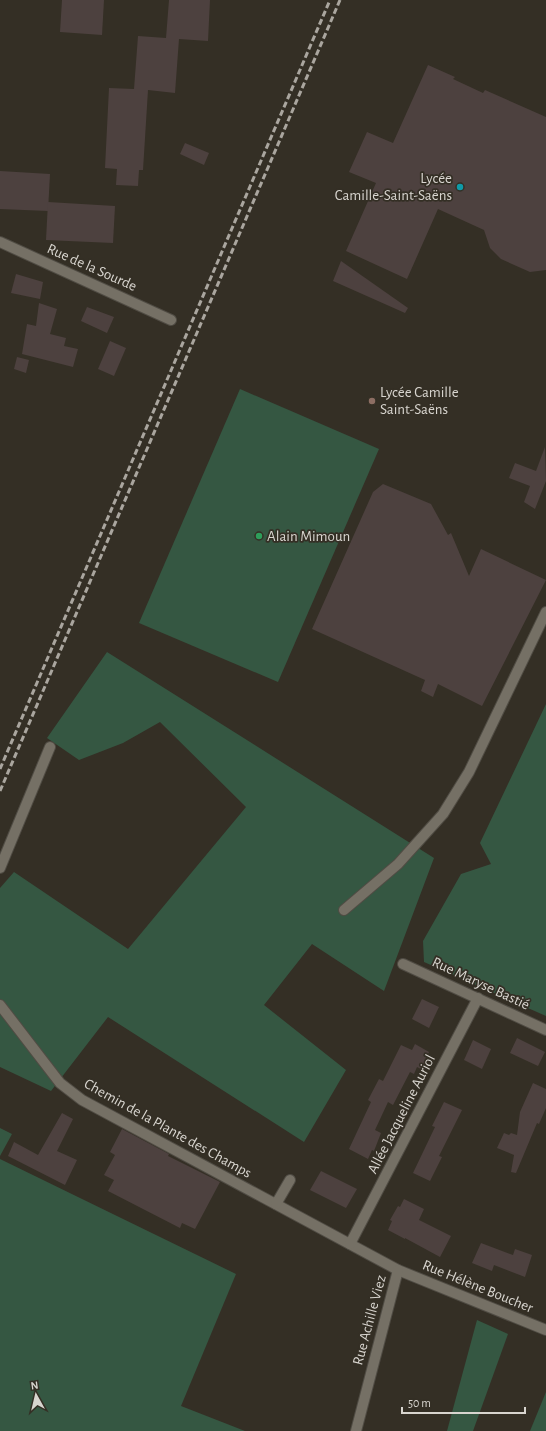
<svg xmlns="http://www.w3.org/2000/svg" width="546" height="1431" viewBox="0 0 546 1431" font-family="'Alegreya Sans',sans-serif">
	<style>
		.green { fill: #355742 }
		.building { fill: #4d413f }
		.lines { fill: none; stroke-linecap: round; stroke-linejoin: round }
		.street-casing { stroke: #504c44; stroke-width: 12 }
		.secondary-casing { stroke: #504c44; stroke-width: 12 }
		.street { stroke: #757065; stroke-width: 10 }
		.secondary { stroke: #757065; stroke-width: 10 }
		.rail { stroke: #aaa69f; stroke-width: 3; stroke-dasharray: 6 3; stroke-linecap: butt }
		.culture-dot { fill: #0f9aa8; stroke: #342f25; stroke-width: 1.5 }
		.education-dot { fill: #8d6e63; stroke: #342f25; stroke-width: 1.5 }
		.leisure-dot { fill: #2e9e5b; stroke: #342f25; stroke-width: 1.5 }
		.labels { text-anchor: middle; stroke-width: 3.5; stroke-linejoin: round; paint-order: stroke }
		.poi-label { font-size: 15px; fill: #d8d5cf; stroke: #342f25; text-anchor: start }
		.street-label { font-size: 15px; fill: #d8d5cf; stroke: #342f25 }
	</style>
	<rect width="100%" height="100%" fill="#342f25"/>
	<g class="green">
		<polygon points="240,389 379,449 278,682 139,623"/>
		<polygon points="107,652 434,858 384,991 312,944 264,1005 346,1070 304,1142 108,1017 51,1091 0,1067 0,888 14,872 128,949 246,807 160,722 123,743 79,760 47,738"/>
		<polygon points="546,704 546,1016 424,962 423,941 461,874 491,864 480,843"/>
		<polygon points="0,1128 12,1134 0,1156"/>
		<polygon points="0,1159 236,1274 181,1406 245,1431 0,1431"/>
		<polygon points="477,1320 508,1334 473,1431 447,1431"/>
		<polygon points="546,1392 546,1431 530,1431"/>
	</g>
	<g class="building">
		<polygon points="62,0 104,0 102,35 60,32"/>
		<polygon points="169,0 210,0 208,41 179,39 175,93 148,90 143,170 139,170 138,186 116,185 117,169 105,168 109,88 134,89 138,36 166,38"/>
		<polygon points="428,65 455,77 453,79 483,93 485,90 546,117 546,270 530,272 501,259 490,248 484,230 438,209 407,279 346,251 376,183 349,172 367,132 393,143"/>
		<polygon points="185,143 209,153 204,165 180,154"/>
		<polygon points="0,171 50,174 48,211 0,209"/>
		<polygon points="48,202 115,206 113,243 46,240"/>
		<polygon points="341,261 408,308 405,313 333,281"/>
		<polygon points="16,274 43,282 40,299 11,293"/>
		<polygon points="39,303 57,309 50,334 66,338 64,346 78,349 73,367 22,354 27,324 36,326"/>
		<polygon points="87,307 114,317 107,333 81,321"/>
		<polygon points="110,341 126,348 114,376 98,369"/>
		<polygon points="17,357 29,360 26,373 14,369"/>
		<polygon points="545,447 546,481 535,509 524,502 530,486 509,478 515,463 536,471"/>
		<polygon points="383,484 431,504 448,535 451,533 469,576 481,549 546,580 482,706 438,684 433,697 421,691 425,680 312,629 373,492"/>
		<polygon points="422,999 439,1007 429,1028 412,1019"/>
		<polygon points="517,1038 545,1052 538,1066 510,1053"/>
		<polygon points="473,1040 491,1049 482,1069 464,1060"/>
		<polygon points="415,1044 429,1052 421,1069 417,1067 414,1074 410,1072 393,1105 388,1102 375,1130 381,1133 374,1151 372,1150 368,1159 349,1149 371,1102 368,1100 379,1079 383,1081 401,1045 412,1050"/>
		<polygon points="533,1083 546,1089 546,1108 539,1124 537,1123 516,1173 511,1172 514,1155 497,1148 504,1133 509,1135 511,1133 517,1135 520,1112"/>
		<polygon points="444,1102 462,1110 439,1156 442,1157 430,1181 413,1173 435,1127 432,1126"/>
		<polygon points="62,1113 73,1119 57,1151 77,1160 65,1185 8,1156 14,1142 38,1155"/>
		<polygon points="122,1129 169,1154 168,1156 220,1182 195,1229 182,1223 180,1228 108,1191 114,1180 104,1175 115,1155 110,1152"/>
		<polygon points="321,1171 357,1189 346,1208 310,1190"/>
		<polygon points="404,1199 424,1209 419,1220 451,1236 440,1257 405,1238 405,1239 388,1230 392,1221 390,1220 398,1206 400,1207"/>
		<polygon points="481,1243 513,1255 515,1249 532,1255 525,1277 494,1265 492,1271 472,1263"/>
	</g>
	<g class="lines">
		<defs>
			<g id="street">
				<polyline points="0,242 171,320"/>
				<polyline points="0,868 50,747"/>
				<polyline points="403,964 546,1030"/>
				<polyline points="0,1005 60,1083 82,1100 398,1270 546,1330"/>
				<polyline points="276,1204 290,1180"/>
				<polyline points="350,1244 478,998"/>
				<polyline points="356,1431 398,1270"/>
			</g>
			<polyline id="secondary" points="344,910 398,864 443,814 469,772 546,612"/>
		</defs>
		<use href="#street" class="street-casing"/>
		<use href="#secondary" class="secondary-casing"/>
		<use href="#street" class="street"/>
		<use href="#secondary" class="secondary"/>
		<g class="rail">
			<polyline points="0,769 330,0"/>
			<polyline points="0,791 340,0"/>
		</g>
	</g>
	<circle class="culture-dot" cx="460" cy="187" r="4"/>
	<circle class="education-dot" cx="372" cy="401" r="4"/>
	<circle class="leisure-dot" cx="259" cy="536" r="4"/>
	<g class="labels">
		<g class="poi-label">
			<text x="452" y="183" text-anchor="end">Lycée<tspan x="452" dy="17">Camille-Saint-Saëns</tspan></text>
			<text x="380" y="397">Lycée Camille<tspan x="380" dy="17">Saint-Saëns</tspan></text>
			<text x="267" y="541">Alain Mimoun</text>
		</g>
		<g class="street-label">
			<text transform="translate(92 267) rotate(24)" y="5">Rue de la Sourde</text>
			<text transform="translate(481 983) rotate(25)" y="5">Rue Maryse Bastié</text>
			<text transform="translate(401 1114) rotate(-63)" y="5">Allée Jacqueline Auriol</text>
			<text transform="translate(168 1128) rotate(29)" y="5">Chemin de la Plante des Champs</text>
			<text transform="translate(478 1286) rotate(22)" y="5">Rue Hélène Boucher</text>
			<text transform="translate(369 1320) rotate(-75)" y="5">Rue Achille Viez</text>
		</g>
	</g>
	<g transform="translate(36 1395) rotate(352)" stroke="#342f25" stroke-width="3" paint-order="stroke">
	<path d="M0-3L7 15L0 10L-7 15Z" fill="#d8d5cf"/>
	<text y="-6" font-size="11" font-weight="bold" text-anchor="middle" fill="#d8d5cf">N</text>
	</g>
	<path d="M402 1407v6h123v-6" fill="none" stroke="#d8d5cf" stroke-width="2"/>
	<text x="408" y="1407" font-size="12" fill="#d8d5cf" stroke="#342f25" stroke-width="3" paint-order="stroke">50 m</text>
</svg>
